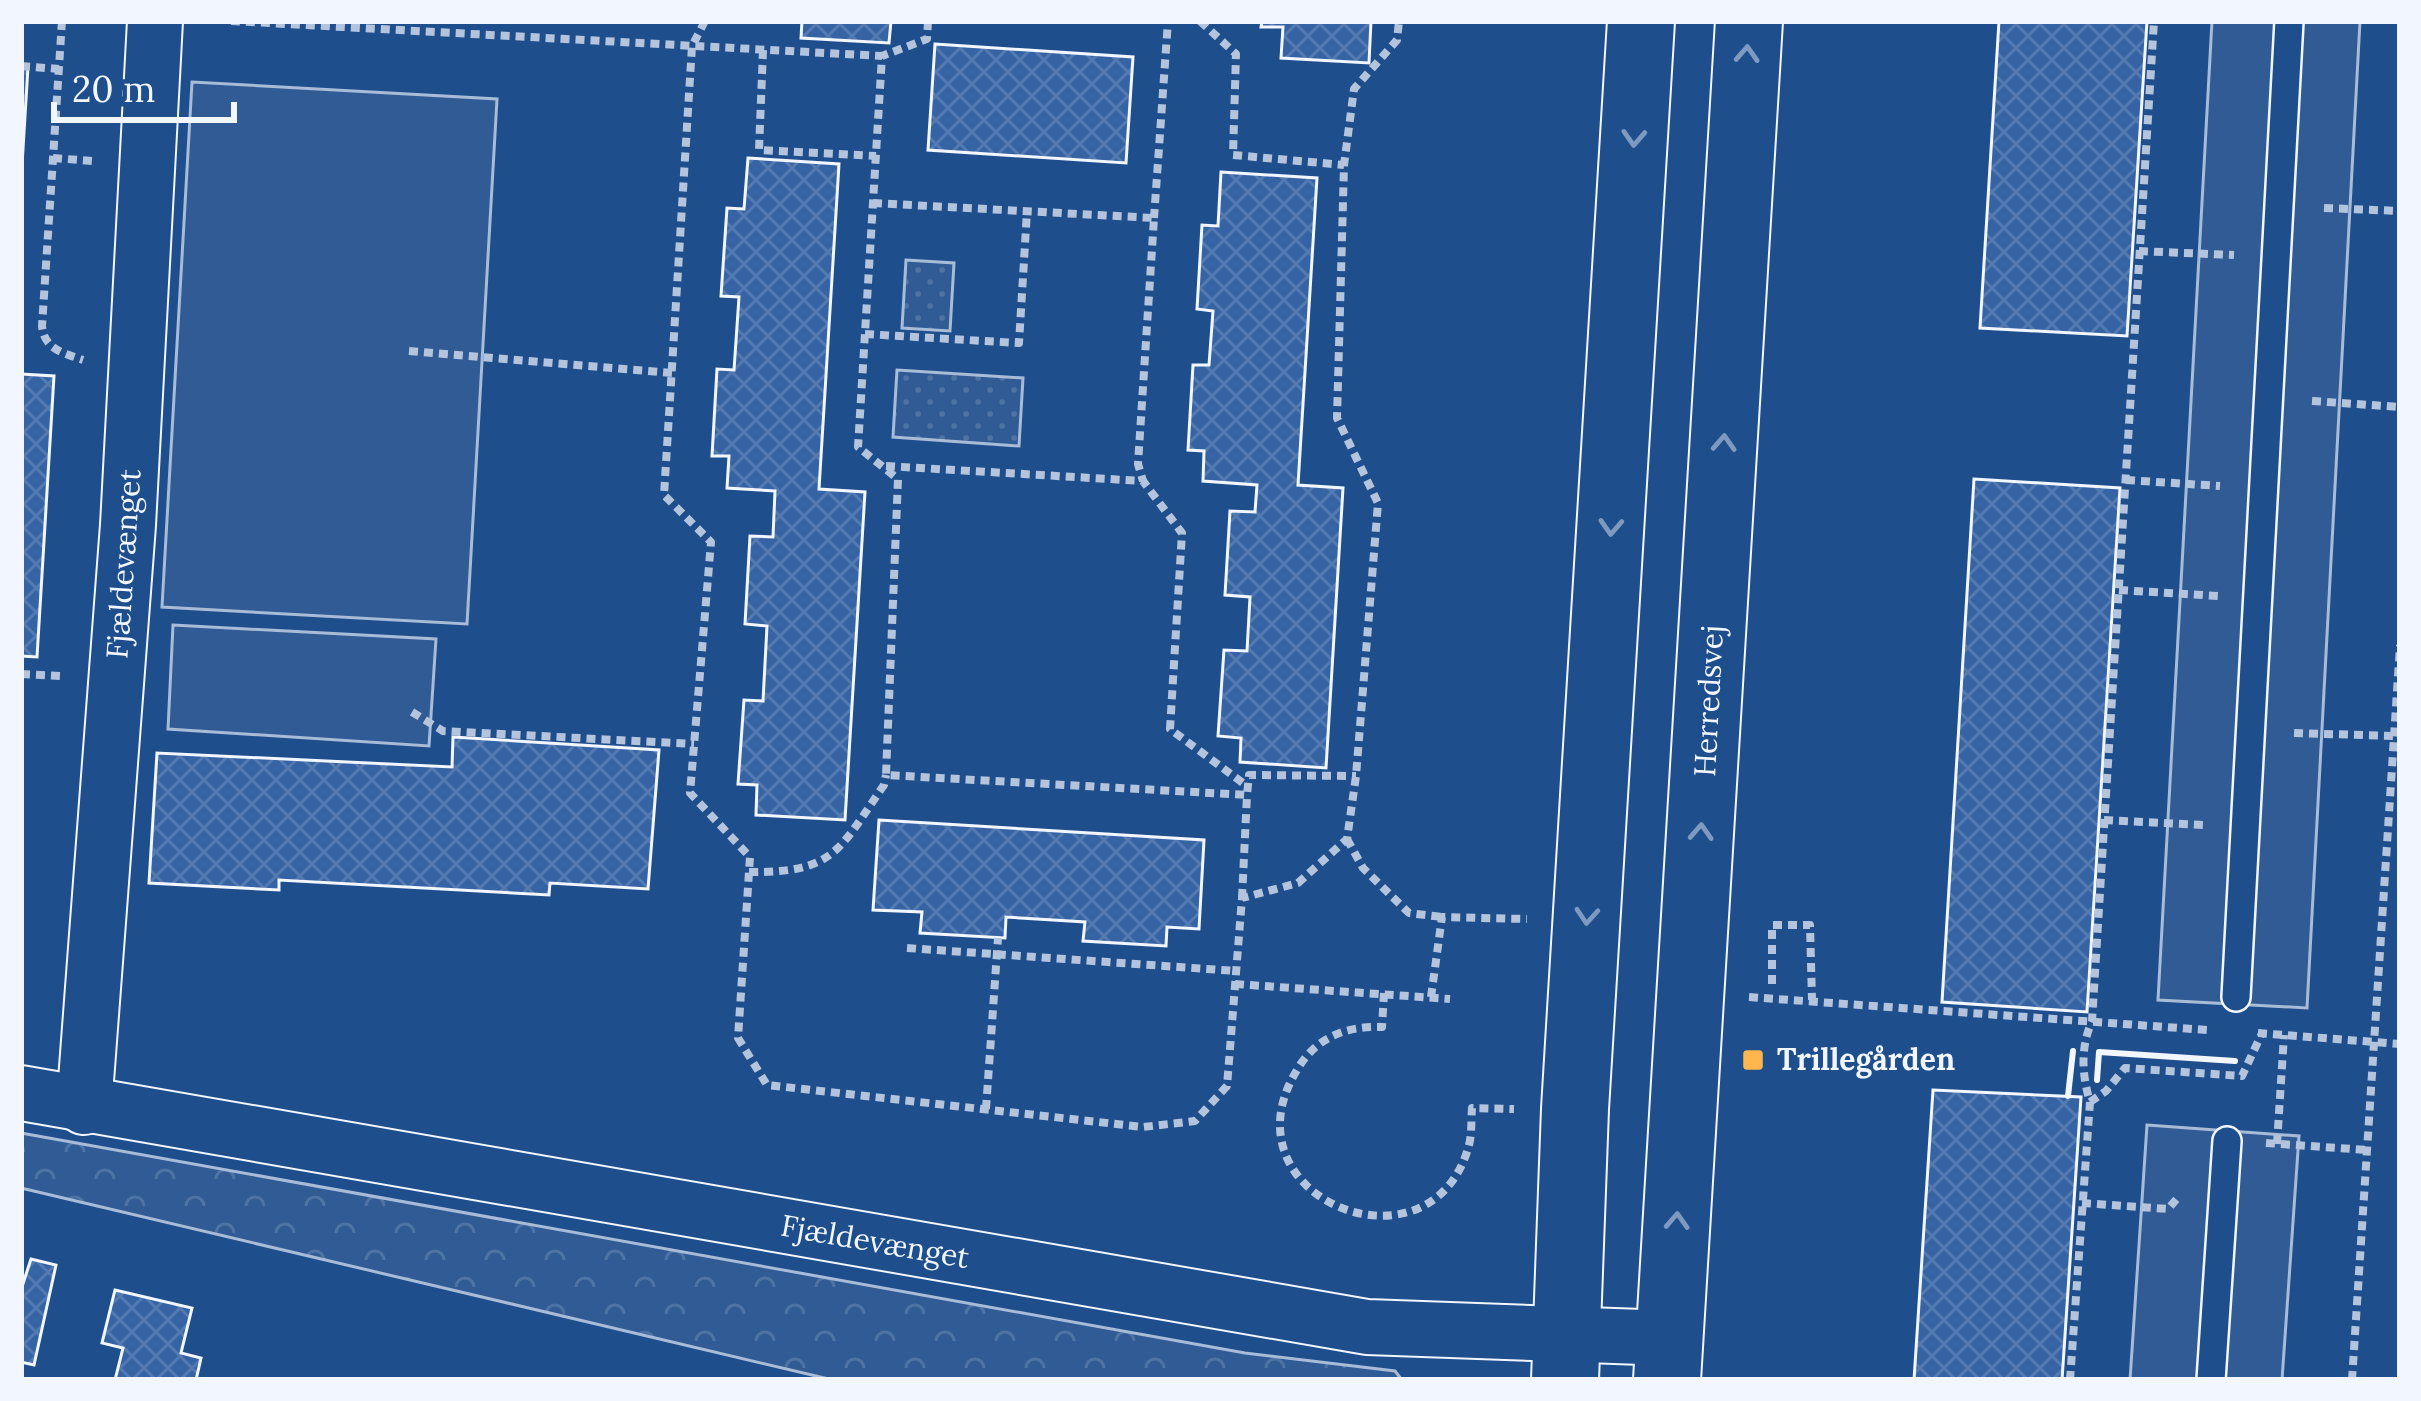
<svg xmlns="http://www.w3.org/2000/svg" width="2421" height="1401" viewBox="0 0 2421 1401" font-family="Lora,serif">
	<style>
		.forest { fill: url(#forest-crowns); stroke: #a8bbd7; stroke-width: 3 }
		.park { fill: url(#park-dots); stroke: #a8bbd7; stroke-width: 3 }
		.built { fill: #305b95; stroke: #a8bbd7; stroke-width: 3 }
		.building { fill: url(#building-cross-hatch); stroke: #f2f6ff; stroke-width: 3 }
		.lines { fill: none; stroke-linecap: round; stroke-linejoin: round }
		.service-casing { stroke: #f2f6ff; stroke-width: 32 }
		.minor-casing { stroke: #f2f6ff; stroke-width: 58 }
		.tertiary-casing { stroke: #f2f6ff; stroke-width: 70 }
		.path { stroke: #b3c4dc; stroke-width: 8; stroke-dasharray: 9 6; stroke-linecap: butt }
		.service { stroke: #1f4e8c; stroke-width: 27 }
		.minor { stroke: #1f4e8c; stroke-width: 54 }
		.tertiary { stroke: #1f4e8c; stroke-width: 66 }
		.wall { stroke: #f2f6ff; stroke-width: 6 }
		.oneway { stroke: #7e9ac0 }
		.poi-dot { fill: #ffb74d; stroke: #1f4e8c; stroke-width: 4.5 }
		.labels { text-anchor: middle; stroke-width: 9; stroke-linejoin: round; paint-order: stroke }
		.street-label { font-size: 30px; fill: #f2f6ff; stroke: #1f4e8c }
		.poi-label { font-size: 30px; font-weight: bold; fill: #f2f6ff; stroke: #1f4e8c; text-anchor: start }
	</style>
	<defs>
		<pattern id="forest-crowns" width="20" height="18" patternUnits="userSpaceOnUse" patternTransform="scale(3)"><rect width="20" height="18" fill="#305b95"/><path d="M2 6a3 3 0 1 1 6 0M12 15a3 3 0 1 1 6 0" fill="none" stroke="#4e73a5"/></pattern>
		<pattern id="park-dots" width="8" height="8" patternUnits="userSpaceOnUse" patternTransform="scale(3)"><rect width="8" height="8" fill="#305b95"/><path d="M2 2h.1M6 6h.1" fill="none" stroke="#4e73a5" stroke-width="1.8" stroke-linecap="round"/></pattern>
		<pattern id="building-cross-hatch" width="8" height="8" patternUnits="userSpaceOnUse" patternTransform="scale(3)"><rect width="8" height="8" fill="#3563a3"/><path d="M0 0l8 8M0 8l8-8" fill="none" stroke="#537ab1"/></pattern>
	</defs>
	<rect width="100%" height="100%" fill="#1f4e8c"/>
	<polygon class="forest" points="21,1133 1245,1353 1395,1371 1402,1380 833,1380 21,1188"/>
	<g class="park">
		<polygon points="906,260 954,263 950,331 902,328"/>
		<polygon points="897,370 1023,378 1019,446 893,437"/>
	</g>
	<g class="built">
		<polygon points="2212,21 2360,21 2307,1008 2158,1000"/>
		<polygon points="192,82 497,99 467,624 162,607"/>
		<polygon points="173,625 436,639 429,746 168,729"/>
		<polygon points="2147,1125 2299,1136 2282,1380 2130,1380"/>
	</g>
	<g class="building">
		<polygon points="802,21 891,21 889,43 801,38"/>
		<polygon points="1262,21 1371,21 1369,63 1281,58 1283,27 1261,27"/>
		<polygon points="1999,21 2147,21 2127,336 1980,328"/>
		<polygon points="935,44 1133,57 1126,163 928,150"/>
		<polygon points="21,67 28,67 21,182"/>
		<polygon points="748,158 839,164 819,489 865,492 845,820 756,815 757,785 738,784 744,700 763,701 767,626 745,624 750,536 773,537 775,491 727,488 729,456 712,456 717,369 734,370 739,297 721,296 727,208 744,209"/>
		<polygon points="1221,172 1317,178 1298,485 1343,488 1326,768 1240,762 1241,738 1218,736 1224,650 1247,651 1250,597 1225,595 1230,511 1255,512 1257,485 1203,481 1204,451 1188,450 1193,365 1209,365 1213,311 1197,309 1202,225 1218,226"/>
		<polygon points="21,374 54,376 37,657 21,656"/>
		<polygon points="1974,479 2120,488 2087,1012 1942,1002"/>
		<polygon points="453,737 659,750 648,889 550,883 549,895 279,880 279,890 149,883 157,753 452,767"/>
		<polygon points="879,820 1204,840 1199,929 1167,927 1166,946 1083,941 1085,922 1006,917 1005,938 920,933 922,912 873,910"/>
		<polygon points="1933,1090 2081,1097 2062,1380 1914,1380"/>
		<polygon points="31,1259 56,1265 34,1365 21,1362 21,1290"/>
		<polygon points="115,1290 192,1308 181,1353 201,1358 196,1380 115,1380 123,1348 102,1343"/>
	</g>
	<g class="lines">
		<defs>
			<g id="service">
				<polyline points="2236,997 2289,21"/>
				<polyline points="2211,1380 2227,1141"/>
			</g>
			<g id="minor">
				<polyline points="21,1093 1367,1327 1670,1338"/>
				<polyline points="84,1107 128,525 155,21"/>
			</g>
			<g id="tertiary">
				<polyline points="1565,1380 1575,1109 1641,21"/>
				<polyline points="1667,1380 1749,21"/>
			</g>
		</defs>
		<use href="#service" class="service-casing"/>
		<use href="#minor" class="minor-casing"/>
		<use href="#tertiary" class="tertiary-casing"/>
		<g class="path">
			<path d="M 62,21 L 42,326 C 44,349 63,353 83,360"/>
			<polyline points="231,21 882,56"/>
			<polyline points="705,21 692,46 664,495 711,542 690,793 750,857 738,1038 767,1085 1143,1127 1195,1121 1227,1086 1242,898 1298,883 1347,839 1356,776 1378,503 1337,418 1344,165 1354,89 1397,40 1399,21"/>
			<polyline points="928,21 927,39 882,56 858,447 898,479 886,775 1247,795 1249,775 1356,776"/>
			<polyline points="1200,21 1236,54 1233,155 1344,165"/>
			<polyline points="763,50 759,150 876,156"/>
			<polyline points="21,66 59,69"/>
			<polyline points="53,158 93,161"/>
			<polyline points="873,203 1154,218 1138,464 1143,481"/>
			<polyline points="2324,208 2400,211"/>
			<polyline points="1154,218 1168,21"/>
			<polyline points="2139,251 2234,255"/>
			<polyline points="865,334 1019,343 1027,211"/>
			<polyline points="409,351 672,373"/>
			<polyline points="2312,401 2400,407"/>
			<polyline points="886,466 1143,481 1182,533 1170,729 1247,786"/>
			<polyline points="2126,480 2220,486"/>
			<polyline points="2119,590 2219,596"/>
			<polyline points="21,674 61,676"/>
			<polyline points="412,712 443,731 694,744"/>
			<polyline points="2294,733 2395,736"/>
			<polyline points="2104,820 2205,825"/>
			<polyline points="1347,839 1363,868 1409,913 1442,917"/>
			<path d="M 749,872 C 835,873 839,850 884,785 L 886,775"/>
			<polyline points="1242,898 1247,795"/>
			<polyline points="907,948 1236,971"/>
			<polyline points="1235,984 1450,999"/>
			<polyline points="1772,984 1772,925 1810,925 1812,1000"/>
			<path d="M 1384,993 L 1382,1027 C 1346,1026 1316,1037 1297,1070 C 1219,1198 1432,1283 1469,1145 C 1472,1134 1471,1120 1472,1108 L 1514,1109"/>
			<polyline points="1431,997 1442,917 1527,919"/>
			<polyline points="1749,997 2207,1030"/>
			<polyline points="2258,1033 2400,1044"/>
			<polyline points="2090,1102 2106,1091 2125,1068 2242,1076 2263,1031"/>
			<polyline points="986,1109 998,938"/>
			<polyline points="2266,1143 2367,1150"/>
			<polyline points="2277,1144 2284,1035"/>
			<polyline points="2082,1203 2168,1209 2180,1195"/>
			<path d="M 2070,1380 L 2090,1102 C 2082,1075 2080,1048 2092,1021 L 2154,21"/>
			<polyline points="2352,1380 2400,645"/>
		</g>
		<use href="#service" class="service"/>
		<use href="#minor" class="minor"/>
		<use href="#tertiary" class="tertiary"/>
		<g class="wall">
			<polyline points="2097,1080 2099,1052 2235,1061"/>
			<polyline points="2068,1096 2073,1051"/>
		</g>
	</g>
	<defs><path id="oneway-chevron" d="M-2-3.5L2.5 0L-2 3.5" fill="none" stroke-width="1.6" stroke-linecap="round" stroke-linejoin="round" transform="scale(3)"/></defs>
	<g class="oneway">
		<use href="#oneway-chevron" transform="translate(1747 54) rotate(-87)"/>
		<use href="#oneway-chevron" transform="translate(1634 138) rotate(93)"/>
		<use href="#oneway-chevron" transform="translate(1724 443) rotate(-87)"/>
		<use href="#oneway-chevron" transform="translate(1611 527) rotate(93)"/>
		<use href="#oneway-chevron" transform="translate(1701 832) rotate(-87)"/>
		<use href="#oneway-chevron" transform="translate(1587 916) rotate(94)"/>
		<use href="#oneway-chevron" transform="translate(1677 1221) rotate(-87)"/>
	</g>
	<rect class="poi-dot" x="1741" y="1048" width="24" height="24" rx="6"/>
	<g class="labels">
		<g class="street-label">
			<text transform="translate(124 564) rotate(-86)" y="10">Fjældevænget</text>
			<text transform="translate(1709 701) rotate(-87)" y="10">Herredsvej</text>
			<text transform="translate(875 1242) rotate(10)" y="10">Fjældevænget</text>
		</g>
		<g class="poi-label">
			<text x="1777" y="1070">Trillegården</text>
		</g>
	</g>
	<rect width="2421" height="1401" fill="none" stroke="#f2f6ff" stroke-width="48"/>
	<path d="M54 102v18h180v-18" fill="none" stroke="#f2f6ff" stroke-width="6"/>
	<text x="72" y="102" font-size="36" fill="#f2f6ff" stroke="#1f4e8c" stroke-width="9" paint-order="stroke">20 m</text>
</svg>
